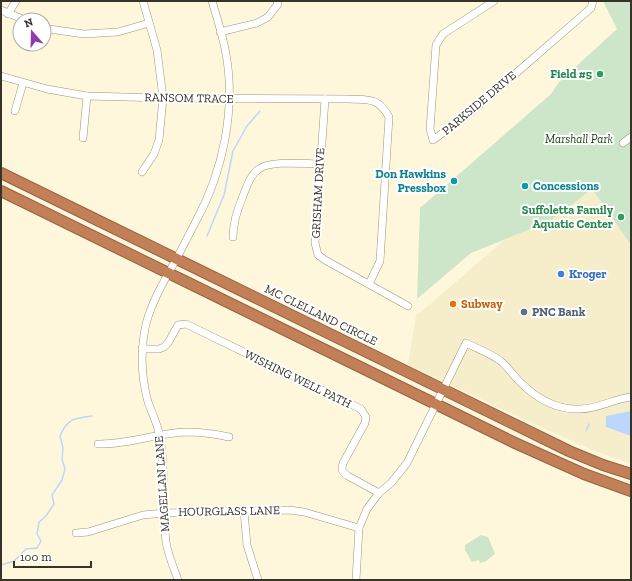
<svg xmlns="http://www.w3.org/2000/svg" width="632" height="581" viewBox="0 0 632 581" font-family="'Zilla Slab',serif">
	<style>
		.built { fill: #f6edcb }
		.green { fill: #cde5c8 }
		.water { fill: #bcd7fd }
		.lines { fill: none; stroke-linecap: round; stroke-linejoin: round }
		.stream { stroke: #bcd7fd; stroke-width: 1.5 }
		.minor-casing { stroke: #9c957c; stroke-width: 8 }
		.highway-casing { stroke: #926446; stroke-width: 12 }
		.minor { stroke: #fff; stroke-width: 7 }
		.highway { stroke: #c37f55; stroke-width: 10 }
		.leisure-dot { fill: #2e9e5b; stroke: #fff; stroke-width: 1.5 }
		.culture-dot { fill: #0f9aa8; stroke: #fff; stroke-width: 1.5 }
		.shop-dot { fill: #3f7fe0; stroke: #fff; stroke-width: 1.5 }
		.food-dot { fill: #e8710a; stroke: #fff; stroke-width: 1.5 }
		.service-dot { fill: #5c6f8a; stroke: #fff; stroke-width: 1.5 }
		.labels { text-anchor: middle; stroke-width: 4; stroke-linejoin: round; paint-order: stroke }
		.leisure-label { font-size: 12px; font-weight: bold; fill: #27864d; stroke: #fff; text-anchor: end }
		.street-label { font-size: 12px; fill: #363329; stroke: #fff }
		.park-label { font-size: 12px; font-style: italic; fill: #1a4310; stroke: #fff }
		.culture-label { font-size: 12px; font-weight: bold; fill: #0d838f; stroke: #fff; text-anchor: end }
		.shop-label { font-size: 12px; font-weight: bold; fill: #366cbe; stroke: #fff; text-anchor: start }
		.food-label { font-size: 12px; font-weight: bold; fill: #c56008; stroke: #fff; text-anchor: start }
		.service-label { font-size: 12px; font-weight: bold; fill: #4e5e75; stroke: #fff; text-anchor: start }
	</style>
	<rect width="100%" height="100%" fill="#fef7dc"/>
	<polygon class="built" points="592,189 631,245 631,464 592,450 534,424 408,365 416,315 421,312 504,240 550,221"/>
	<g class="green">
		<polygon points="603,1 631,1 631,245 592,189 550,221 471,253 417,299 420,208 551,94 559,82 617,29"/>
		<polygon points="481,535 488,537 495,554 486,561 480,563 479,560 472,562 465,550 465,545"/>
	</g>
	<polygon class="water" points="631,411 631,436 606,427 606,416"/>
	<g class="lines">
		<g class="stream">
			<polyline points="207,236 224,195 233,151 247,126 260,111"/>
			<polyline points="586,431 589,424"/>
			<path d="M 1,565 L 14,561 L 26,549 L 37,548 L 41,541 L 37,534 L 39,522 L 46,516 L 54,504 L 52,495 L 62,480 L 65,469 L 62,459 L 63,448 L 60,436 C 67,419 74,418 92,416"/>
		</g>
		<defs>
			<g id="minor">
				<polyline points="494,1 443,34 436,45 430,129 433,140 469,114 591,8 593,1"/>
				<polyline points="1,10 25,20"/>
				<polyline points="8,14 16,1"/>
				<polyline points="44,27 49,29 84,34 118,32 149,23"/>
				<polyline points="220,32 257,23 268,17 278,4 277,1"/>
				<path d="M 1,76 L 47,89 L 87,96 L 163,98 L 349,99 C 369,100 378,97 389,117 L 380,261 L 369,284"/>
				<polyline points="325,99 315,243 318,255 325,260 408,306"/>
				<polyline points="15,111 23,83"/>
				<polyline points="83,138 87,96"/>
				<polyline points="623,143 631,137"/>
				<polyline points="142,172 154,154 159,140 163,98 157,50 143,1"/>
				<path d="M 233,237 C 233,222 237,210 243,196 C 247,186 250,175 259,169 C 271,160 304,164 320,164"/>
				<path d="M 142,349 L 159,349 L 164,347 L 168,343 L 178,325 L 186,324 L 361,409 L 366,417 L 365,423 L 343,463 C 341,470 342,472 348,476 L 379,493"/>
				<path d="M 98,444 C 128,445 156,433 186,432 C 200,432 215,434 229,437"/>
				<polyline points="244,511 247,545 258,580"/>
				<polyline points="76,533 88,532 143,515 165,513 289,510 304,512 359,528"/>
				<path d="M 178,580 C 174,568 168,555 166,542 C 162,507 166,471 160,437 C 158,425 152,413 148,402 C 141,376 140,351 146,324 C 152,301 165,279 177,258 C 183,246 190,233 196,221 C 223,172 236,109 226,54 C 223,36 217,18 212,1"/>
				<path d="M 356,580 L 359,528 L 367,509 L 379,493 L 391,483 L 407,463 L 466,343 C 478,349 493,354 503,363 C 509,369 514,376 520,382 C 536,398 557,410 580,409 C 598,409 613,399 631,397"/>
			</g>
			<g id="highway">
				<polyline points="1,173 569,451 603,465 631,474"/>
				<polyline points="1,191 515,443 584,474 631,491"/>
			</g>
		</defs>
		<use href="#minor" class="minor-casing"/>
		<use href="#highway" class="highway-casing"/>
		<use href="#minor" class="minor"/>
		<use href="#highway" class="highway"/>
	</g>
	<g class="leisure-dot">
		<circle cx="600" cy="74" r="4"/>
		<circle cx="621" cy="217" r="4"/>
	</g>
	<g class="culture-dot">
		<circle cx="454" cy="181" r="4"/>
		<circle cx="525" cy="186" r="4"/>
	</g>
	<circle class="shop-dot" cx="561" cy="274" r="4"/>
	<circle class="food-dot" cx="453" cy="304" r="4"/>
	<circle class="service-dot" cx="524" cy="312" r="4"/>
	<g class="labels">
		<g class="leisure-label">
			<text x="592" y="78">Field #5</text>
			<text x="613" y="214">Suffoletta Family<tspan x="613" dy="14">Aquatic Center</tspan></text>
		</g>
		<g class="street-label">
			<text transform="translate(189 98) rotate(1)" y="4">RANSOM TRACE</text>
			<text transform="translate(479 103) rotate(-40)" y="4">PARKSIDE DRIVE</text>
			<text transform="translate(318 193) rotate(-87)" y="4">GRISHAM DRIVE</text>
			<text transform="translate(321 315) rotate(26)" y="4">MC CLELLAND CIRCLE</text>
			<text transform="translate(298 379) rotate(26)" y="4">WISHING WELL PATH</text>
			<text transform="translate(162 484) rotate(-94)" y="4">MAGELLAN LANE</text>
			<text transform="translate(229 511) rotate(-1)" y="4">HOURGLASS LANE</text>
		</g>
		<g class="park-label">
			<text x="579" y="143">Marshall Park</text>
		</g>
		<g class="culture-label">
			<text x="446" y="178">Don Hawkins<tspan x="446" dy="14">Pressbox</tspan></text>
			<text x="533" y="190" text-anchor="start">Concessions</text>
		</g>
		<g class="shop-label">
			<text x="569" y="278">Kroger</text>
		</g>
		<g class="food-label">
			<text x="461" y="308">Subway</text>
		</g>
		<g class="service-label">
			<text x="532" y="316">PNC Bank</text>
		</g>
	</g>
	<rect width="632" height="581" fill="none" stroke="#363329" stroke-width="4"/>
	<g transform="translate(32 32) rotate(340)"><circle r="19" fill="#ffffff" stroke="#afada9"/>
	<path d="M0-3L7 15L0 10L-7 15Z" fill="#8e3cab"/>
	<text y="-6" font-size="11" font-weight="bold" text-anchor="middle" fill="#363329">N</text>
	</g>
	<path d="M14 561v6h77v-6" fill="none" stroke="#363329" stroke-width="2"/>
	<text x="20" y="561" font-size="12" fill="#363329" stroke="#ffffff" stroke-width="3" paint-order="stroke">100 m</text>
</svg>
